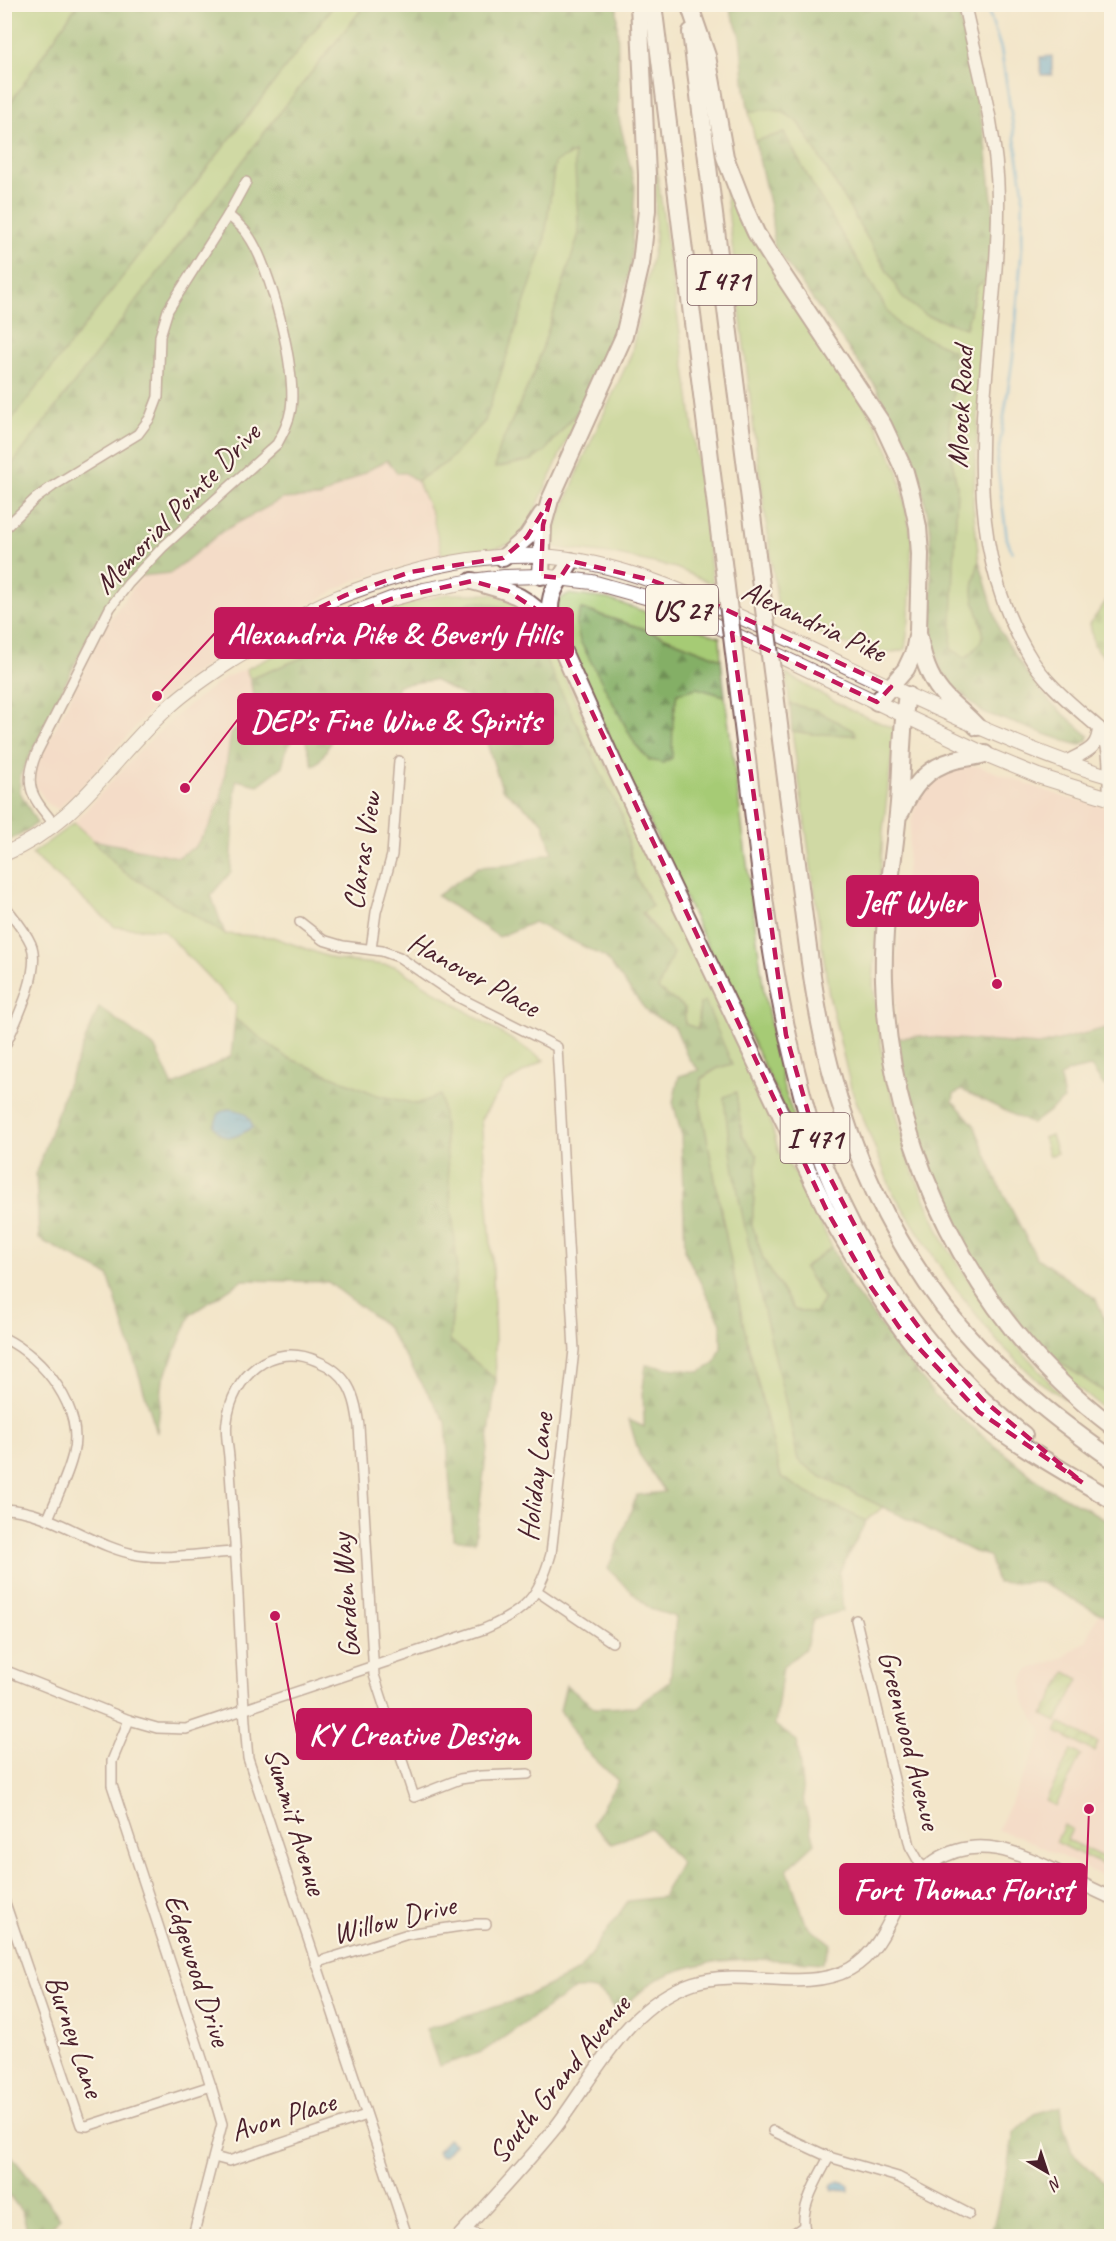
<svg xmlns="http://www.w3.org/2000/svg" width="1116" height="2241" viewBox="0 0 1116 2241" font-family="Caveat,sans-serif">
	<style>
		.built { fill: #f6d1c5 }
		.grass { fill: #a6cb75; stroke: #787550; stroke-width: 1.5 }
		.forest { fill: url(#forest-firs); stroke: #676748; stroke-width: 1.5 }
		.cemetery { fill: url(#cemetery-stones); stroke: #787550; stroke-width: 1.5 }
		.park { fill: url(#park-crowns); stroke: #787550; stroke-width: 1.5 }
		.garden { fill: url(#garden-furrows); stroke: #787550; stroke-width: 1.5 }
		.water { fill: url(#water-ripples); stroke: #52627f; stroke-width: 1.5 }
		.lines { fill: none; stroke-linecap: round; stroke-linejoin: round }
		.stream { stroke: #5aa6d3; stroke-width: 3 }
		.street-casing { stroke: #856563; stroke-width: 12 }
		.secondary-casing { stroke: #856563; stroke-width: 15 }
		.primary-casing { stroke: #856563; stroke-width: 16 }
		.highway-casing { stroke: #856563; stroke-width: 20 }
		.street { stroke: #fff; stroke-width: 9 }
		.secondary { stroke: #fff; stroke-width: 12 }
		.primary { stroke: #fff; stroke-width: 14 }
		.highway { stroke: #fff; stroke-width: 16 }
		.highway-bridge-casing { stroke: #856563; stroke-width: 20; stroke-linecap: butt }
		.highway-bridge { stroke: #fff; stroke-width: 16 }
		.marked { fill: none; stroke: #c2185b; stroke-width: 4.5; stroke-dasharray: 12 8; stroke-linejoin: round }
		.labels { text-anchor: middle; stroke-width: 4.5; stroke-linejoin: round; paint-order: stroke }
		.shield { fill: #fcf5e5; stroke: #7f5f63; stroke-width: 1.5 }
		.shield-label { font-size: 28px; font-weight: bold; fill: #4a1f2b }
		.street-label { font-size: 30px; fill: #4a1f2b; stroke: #fcf5e5 }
		.leader { fill: none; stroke: #c2185b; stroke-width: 2 }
		.callout-dot { fill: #c2185b; stroke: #fcf5e5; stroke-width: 2 }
		.callout { fill: #c2185b; stroke: #c2185b; stroke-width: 2 }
		.callout-label { font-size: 32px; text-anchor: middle; font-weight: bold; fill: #fff }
	</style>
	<defs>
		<pattern id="forest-firs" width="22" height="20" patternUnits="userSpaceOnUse" patternTransform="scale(1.5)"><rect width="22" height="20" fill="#84af66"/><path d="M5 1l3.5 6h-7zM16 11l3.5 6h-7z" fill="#6e8e54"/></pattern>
		<pattern id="cemetery-stones" width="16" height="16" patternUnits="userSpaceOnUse" patternTransform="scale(1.5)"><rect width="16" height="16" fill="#a6cb75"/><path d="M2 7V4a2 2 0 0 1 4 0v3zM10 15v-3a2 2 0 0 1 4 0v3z" fill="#90ae65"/></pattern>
		<pattern id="park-crowns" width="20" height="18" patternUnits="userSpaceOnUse" patternTransform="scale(1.5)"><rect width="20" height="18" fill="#a6cb75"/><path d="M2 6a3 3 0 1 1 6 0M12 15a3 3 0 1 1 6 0" fill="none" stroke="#90ae65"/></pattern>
		<pattern id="garden-furrows" width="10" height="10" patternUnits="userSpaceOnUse" patternTransform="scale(1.5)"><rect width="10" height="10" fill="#a6cb75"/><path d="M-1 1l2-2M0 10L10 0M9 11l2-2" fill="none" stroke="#90ae65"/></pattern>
		<pattern id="water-ripples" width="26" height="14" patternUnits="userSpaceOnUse" patternTransform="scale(1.5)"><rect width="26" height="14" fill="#5aa6d3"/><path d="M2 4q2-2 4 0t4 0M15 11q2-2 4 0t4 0" fill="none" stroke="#4c87ab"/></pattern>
	</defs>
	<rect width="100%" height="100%" fill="#fcf5e5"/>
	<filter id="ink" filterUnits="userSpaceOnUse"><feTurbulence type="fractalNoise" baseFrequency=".0167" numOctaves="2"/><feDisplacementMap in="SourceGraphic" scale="12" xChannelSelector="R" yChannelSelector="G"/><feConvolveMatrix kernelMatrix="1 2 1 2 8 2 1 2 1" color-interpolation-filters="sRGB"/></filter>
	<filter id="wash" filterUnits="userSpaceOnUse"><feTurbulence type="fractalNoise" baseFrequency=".008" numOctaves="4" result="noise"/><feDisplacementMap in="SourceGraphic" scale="24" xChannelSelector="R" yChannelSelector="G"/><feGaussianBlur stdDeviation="1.35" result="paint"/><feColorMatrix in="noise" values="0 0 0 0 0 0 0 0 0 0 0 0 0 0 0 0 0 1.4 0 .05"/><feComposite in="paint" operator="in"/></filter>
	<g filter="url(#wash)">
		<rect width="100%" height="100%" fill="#f3e6ca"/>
		<g class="built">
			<polygon points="387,460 397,473 405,473 417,481 432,514 442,555 353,581 245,639 180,684 147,714 85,783 58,809 48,804 36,787 34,771 107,623 142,576 171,573 223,531 282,499 320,497"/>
			<polygon points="246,669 250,679 256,710 227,768 221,798 209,827 195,847 178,857 93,840 74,823 140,750 181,711 226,677"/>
			<polygon points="965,765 978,766 1067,798 1111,807 1111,1028 1106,1028 1039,1045 918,1036 898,1037 894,982 912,816 919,794 929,782 948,771"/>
			<polygon points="1099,1613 1111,1617 1111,1880 1021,1837 998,1830 1043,1734 1024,1700 1022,1682 1028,1670 1064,1657 1086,1641"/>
		</g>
		<g class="grass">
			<polygon points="4,5 77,5 5,111 4,111"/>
			<polygon points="334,5 365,5 281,111 5,475 4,428"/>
			<polygon points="766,109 785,112 800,124 903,298 925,315 966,328 977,286 989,278 980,383 973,504 979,561 973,590 983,633 979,647 965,658 951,649 951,631 957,487 952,461 949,424 955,380 953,351 899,326 886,310 813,186 784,133 755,141 749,112"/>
			<polygon points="575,153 579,234 535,371 498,451 495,468 532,460 545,451 582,406 528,526 512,543 496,548 442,555 432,514 417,481 447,462 524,300 544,244 555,161"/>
			<polygon points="656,165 689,396 713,584 676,568 618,555 560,548 552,544 552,536 584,457 631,355 655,244"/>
			<path d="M 724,176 L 876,424 L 898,471 L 912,538 L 909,620 L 905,649 C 870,663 812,628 779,615 L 756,447 Z"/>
			<polygon points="448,594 494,594 530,610 542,629 766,1106 779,1153 798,1177 832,1247 804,1268 824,1299 815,1314 794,1310 763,1259 752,1225 757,1155 742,1135 736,1093 724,1097 798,1460 820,1476 883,1507 866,1521 809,1494 781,1477 743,1323 700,1103 701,1079 718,1068 732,1064 700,1004 698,1029 685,1024 685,1008 658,989 657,930 642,912 652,906 636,877 622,816 603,780 475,601 378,627 250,679 246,669 325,631 387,609"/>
			<polygon points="568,594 608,599 720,637 721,659 644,629 582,609 576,623 673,720 677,693 697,688 725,696 764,992 783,1085 810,1164 570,653 556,615 558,601"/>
			<polygon points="786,674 848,709 895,729 883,830 873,985 883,1057 908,1160 944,1242 997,1323 1065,1399 1037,1380 997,1341 947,1277 892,1191 851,1088 829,995 792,731 813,734 855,735 816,710 790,704"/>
			<polygon points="74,823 93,840 124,872 225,934 273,937 337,960 395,966 544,1060 504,1084 481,1119 493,1270 496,1380 450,1340 457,1263 416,1104 377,1095 286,1057 235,1019 236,1006 163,930 115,927 32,854"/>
			<polygon points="1039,1349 1111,1396 1111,1415 1065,1377"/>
		</g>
		<g class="forest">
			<polygon points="77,5 334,5 5,428 5,111"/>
			<polygon points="365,5 617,5 619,119 635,186 631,265 613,336 582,406 545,451 532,460 495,468 498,451 535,371 579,234 574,153 555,162 544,244 485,421 447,462 417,481 405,473 397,473 387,460 320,497 282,499 223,531 171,573 142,576 133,575 98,617 20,776 20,792 37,823 20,835 5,842 4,475 281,111"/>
			<path d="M 728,5 L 957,5 L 986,143 L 994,216 L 989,278 L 977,286 L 966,328 L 925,315 L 903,298 L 800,124 C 781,108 773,107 749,112 L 745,90 L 740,35 Z"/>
			<path d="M 784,133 L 813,186 L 887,310 L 899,326 L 953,350 L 955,380 L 949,425 L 952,461 L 957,487 L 951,649 L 965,658 C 1000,632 973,621 973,590 C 973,581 977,570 979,561 L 1000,631 L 1026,672 L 1050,702 L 1089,736 L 1087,741 L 1079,745 L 1065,741 L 982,712 L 953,686 L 941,670 L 933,639 L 930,524 L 916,466 L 876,387 L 774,246 L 771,212 L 755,141 Z"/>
			<path d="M 476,601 L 507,608 L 532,632 L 622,816 L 636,877 L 652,906 L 642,913 L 673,953 L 658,989 L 685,1008 L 685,1024 L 698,1029 L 700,1004 L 705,1001 L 732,1064 L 718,1068 L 701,1078 L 700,1103 L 743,1323 L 781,1477 L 809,1494 L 866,1521 L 839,1573 L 843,1611 L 813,1619 L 806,1648 L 783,1667 L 775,1725 L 797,1741 L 804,1803 L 815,1843 L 787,1869 L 806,1924 L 831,1944 L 822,1963 C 768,1958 713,1954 662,1977 C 646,1984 631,2001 618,2012 C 603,1993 600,1987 575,1989 L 482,2052 L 439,2066 L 426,2029 L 520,1999 L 579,1971 L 628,1901 L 662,1897 L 681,1863 L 650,1828 L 612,1844 L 592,1824 L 618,1781 L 583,1748 L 560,1710 L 566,1685 L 595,1708 L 635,1707 L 670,1681 L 676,1617 L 650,1609 L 608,1569 L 637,1495 L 665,1492 L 639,1454 L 629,1420 L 644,1427 L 643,1388 L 646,1365 L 700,1372 L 715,1363 L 721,1348 L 721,1323 L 685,1252 L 681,1133 L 673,1102 L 679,1076 L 699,1070 L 688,1058 L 675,1027 L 648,1013 L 605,957 L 534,922 L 499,937 L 437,896 L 478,867 L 509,865 L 552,853 L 543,822 L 502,789 L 473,701 L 434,680 L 398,685 L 388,721 L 370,699 C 361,705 349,711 343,719 C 332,734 328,755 313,766 L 303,732 L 287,747 L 282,767 L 258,785 L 236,780 L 231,872 L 211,895 L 225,934 L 124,872 L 93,840 L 178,857 L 195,847 L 209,827 L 221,798 L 231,734 L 256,710 L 250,679 L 378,627 Z"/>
			<polygon points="581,609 644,629 721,659 725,696 697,688 677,693 673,720 672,758 663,763 649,760 635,744 580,641 576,623"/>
			<polygon points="790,704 816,710 854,731 856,735 813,734 792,731"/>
			<polygon points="99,1007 155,1048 173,1086 231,1056 235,1019 286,1057 377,1095 416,1104 441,1095 457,1263 450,1340 496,1380 475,1542 453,1539 446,1422 386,1326 328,1282 243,1280 191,1314 163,1380 157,1433 108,1275 39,1239 36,1174 65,1090"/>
			<polygon points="1106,1028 1111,1028 1111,1084 1104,1086 1091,1067 1067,1072 1060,1078 1064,1100 1032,1124 962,1090 954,1094 953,1101 974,1125 998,1183 1036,1257 1096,1299 1107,1325 1111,1329 1111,1396 1039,1349 997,1297 957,1230 925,1156 908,1101 898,1038 918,1036 1039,1045"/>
			<path d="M 736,1092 L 742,1135 L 757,1155 L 752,1225 L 763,1259 L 794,1310 L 815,1313 L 824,1299 L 804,1268 L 832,1247 L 852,1288 L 935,1396 L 1044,1486 L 1111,1522 L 1111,1617 L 1099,1613 L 1040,1582 L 997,1583 L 989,1556 L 974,1552 L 820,1476 L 798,1460 C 774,1339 736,1220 724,1097 Z"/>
			<polygon points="1061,2106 1063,2125 1072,2152 1110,2188 1110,2236 995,2236 992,2230 1001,2196 1014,2133 1034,2114"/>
			<polygon points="4,2146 60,2218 41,2236 29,2236 22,2212 5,2190"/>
		</g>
		<polygon class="cemetery" points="1111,594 1111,666 1094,645 1090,624"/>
		<polygon class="park" points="1051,1135 1057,1153 1049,1156 1043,1138"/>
		<g class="garden">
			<polygon points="1066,1672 1079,1679 1057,1722 1043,1715"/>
			<polygon points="1060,1723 1098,1743 1094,1752 1056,1732"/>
			<polygon points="1071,1750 1081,1755 1056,1806 1046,1801"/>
			<polygon points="1064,1825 1072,1829 1067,1840 1111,1861 1111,1869 1056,1842"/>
		</g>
		<g class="water">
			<polygon points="1052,56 1052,75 1041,75 1040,57"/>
			<path d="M 227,1109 C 242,1110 248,1113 253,1127 C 239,1136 224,1145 214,1126 L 219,1113 Z"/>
			<polygon points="448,2139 454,2144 444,2156 439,2155 437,2151"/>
			<polygon points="838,2181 846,2183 849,2186 849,2191 833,2190 831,2186"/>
		</g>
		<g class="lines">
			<polyline class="stream" points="986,4 1001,49 1023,190 1022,245 1013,357 997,463 1007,539 1012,552"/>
		</g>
	</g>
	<g filter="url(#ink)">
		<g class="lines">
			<defs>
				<g id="street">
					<polyline points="4,529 35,499 53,486 138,434 150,418 158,397 160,336 168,310 228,215 246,182"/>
					<path d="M 55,825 C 33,798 22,787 37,752 L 110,608 L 128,584 L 163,547 L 277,444 C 283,433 289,422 291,409 C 297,371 271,267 248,235 C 243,227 235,221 228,215"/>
					<path d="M 4,905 C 14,918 25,930 31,944 C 42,971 15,1023 4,1048"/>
					<polyline points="371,949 376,912 392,855 399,761"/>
					<path d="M 4,1338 C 44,1358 84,1408 73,1454 C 68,1476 56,1498 48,1519"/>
					<path d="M 4,1509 C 52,1510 93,1548 139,1555 C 170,1560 204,1553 236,1552"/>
					<polyline points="537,1591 612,1642"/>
					<polyline points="856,1620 910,1846 923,1869"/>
					<path d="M 4,1670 L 129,1720 L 157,1728 L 186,1729 L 484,1629 C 525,1612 539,1597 551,1554 L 574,1350 L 557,1047 L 458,997 L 399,957 L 382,951 L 343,946 L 323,940 L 300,922"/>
					<polyline points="129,1720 112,1761 112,1785 211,2086 222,2124 193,2236"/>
					<polyline points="4,1900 81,2125 87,2126 211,2086"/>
					<polyline points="315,1963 408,1934 475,1924 486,1924"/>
					<polyline points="773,2131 829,2157 898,2177 969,2214"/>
					<polyline points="214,2157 229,2161 366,2115"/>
					<polyline points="465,2230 480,2236"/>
					<path d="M 407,2236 L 248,1758 C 241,1687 240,1615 235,1544 C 233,1515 231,1486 229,1457 C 228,1445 225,1433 227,1421 C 232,1377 272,1340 317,1361 C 330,1366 341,1374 348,1386 C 355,1398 357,1412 359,1426 L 374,1675 L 414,1797 L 460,1779 L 481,1776 L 528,1774"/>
					<polyline points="790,2236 803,2227"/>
					<path d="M 808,2236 C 794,2216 819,2176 829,2157"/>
				</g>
				<g id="secondary">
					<path d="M 964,4 C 978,68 997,131 998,197 C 1000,347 945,513 1027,652 C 1044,683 1073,705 1099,728 C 1114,748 1108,774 1110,799"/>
					<path d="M 1065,763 C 1082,752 1098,752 1099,728"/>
					<path d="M 459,2236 C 491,2201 525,2165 555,2128 C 596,2075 625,2006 693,1983 C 742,1967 804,1994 850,1969 C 876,1955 889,1923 902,1897 C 910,1882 921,1870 935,1861 C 977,1834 1018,1852 1058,1872 C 1076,1881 1094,1890 1112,1898"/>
				</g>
				<g id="primary">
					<polyline points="283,632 309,630 391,599 424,590 472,581 504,577 541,576 592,582 649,598 702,619 985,754 1038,776 1112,799"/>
					<path d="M 4,854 C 77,825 114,755 171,705 C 189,689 211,674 231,661 C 247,650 265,643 281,633 C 288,628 293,621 300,617 C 322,601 360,589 386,580 C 435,564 489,554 540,556 C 615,560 693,595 760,626 C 842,663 922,704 1005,738 C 1040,753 1075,767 1112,777"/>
				</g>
				<g id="highway">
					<polyline points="653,4 721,546"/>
					<polyline points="689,4 707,56 725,157 746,211 756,233 773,260 883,425 905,472 911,494 918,527 920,554 918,631 914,652 906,669 877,702"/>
					<polyline points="691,32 757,555"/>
					<polyline points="503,558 527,537 542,514"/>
					<path d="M 571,561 C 556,586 545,596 552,627 L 615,767 L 827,1211 C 874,1292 925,1376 1002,1432 C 1037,1457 1075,1477 1112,1500"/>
					<polyline points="541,576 543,525 550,500 624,336 641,264 647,210 647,175 639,4"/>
					<path d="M 472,581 C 509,592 524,593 550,624"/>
					<path d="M 919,637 C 923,658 928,676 942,693 C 953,706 966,714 977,727"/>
					<path d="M 907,695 C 901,730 902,767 899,803 C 894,861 882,921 884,980 C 889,1151 974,1322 1112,1426"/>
					<path d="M 740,702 C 756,827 766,955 798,1078 C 805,1107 813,1137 824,1165 C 859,1252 915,1335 983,1400 C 996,1412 1010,1424 1024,1435"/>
					<path d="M 778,717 C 786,779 794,840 802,902 C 809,957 816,1013 830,1067 C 851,1152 891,1237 944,1307 C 991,1368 1050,1415 1112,1459"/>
					<path d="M 901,812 C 911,788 927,768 952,761 C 963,757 974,758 985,754"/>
				</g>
			</defs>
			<use href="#street" class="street-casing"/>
			<use href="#secondary" class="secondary-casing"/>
			<use href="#primary" class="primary-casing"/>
			<use href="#highway" class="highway-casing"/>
			<use href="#street" class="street"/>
			<use href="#secondary" class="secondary"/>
			<use href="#primary" class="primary"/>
			<use href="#highway" class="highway"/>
			<defs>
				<g id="highway-bridge">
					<polyline points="721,546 740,702"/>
					<polyline points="757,555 778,717"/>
				</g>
			</defs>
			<use href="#highway-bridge" class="highway-bridge-casing"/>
			<use href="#highway-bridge" class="highway-bridge"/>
		</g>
	</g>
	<path d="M0 0H1116V2241H0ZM 550,500 L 543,525 L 541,576 L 560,578 L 571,561 L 651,580 L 716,605 L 891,687 L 877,702 L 732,633 L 786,1035 L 823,1164 L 882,1278 L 932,1345 L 983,1400 L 1083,1483 L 979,1412 L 899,1327 L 867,1281 L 827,1211 L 552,627 L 540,612 L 508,591 L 472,581 L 391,599 L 309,630 L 283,632 L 300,617 L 346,595 L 410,572 L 503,558 L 527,537 Z" fill="#f3e6ca" fill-opacity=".55" fill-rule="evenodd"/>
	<path class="marked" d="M 550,500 L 543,525 L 541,576 L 560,578 L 571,561 L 651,580 L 716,605 L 891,687 L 877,702 L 732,633 L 786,1035 L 823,1164 L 882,1278 L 932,1345 L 983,1400 L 1083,1483 L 979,1412 L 899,1327 L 867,1281 L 827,1211 L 552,627 L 540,612 L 508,591 L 472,581 L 391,599 L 309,630 L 283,632 L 300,617 L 346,595 L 410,572 L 503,558 L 527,537 Z"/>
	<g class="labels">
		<g class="shield">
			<rect x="687.5" y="255" width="69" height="50" rx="4.5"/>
			<rect x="646" y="585" width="72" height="50" rx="4.5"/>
			<rect x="780.5" y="1113" width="69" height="50" rx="4.5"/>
		</g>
		<g class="shield-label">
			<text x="722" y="290">I 471</text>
			<text x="682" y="620">US 27</text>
			<text x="815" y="1148">I 471</text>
		</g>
		<g class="street-label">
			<text transform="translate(960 407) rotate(-87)" y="10">Moock Road</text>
			<text transform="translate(177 508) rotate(-46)" y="10">Memorial Pointe Drive</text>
			<text transform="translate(814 621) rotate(25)" y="10">Alexandria Pike</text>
			<text transform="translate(362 851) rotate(-81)" y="10">Claras View</text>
			<text transform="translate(474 974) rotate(29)" y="10">Hanover Place</text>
			<text transform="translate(535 1477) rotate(-83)" y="10">Holiday Lane</text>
			<text transform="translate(345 1596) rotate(-94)" y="10">Garden Way</text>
			<text transform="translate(910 1740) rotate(76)" y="10">Greenwood Avenue</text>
			<text transform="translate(296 1821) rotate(73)" y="10">Summit Avenue</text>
			<text transform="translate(394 1919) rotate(-14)" y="10">Willow Drive</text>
			<text transform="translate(198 1970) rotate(72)" y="10">Edgewood Drive</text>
			<text transform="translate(75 2036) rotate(71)" y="10">Burney Lane</text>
			<text transform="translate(559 2079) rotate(-51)" y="10">South Grand Avenue</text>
			<text transform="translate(283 2116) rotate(-17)" y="10">Avon Place</text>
		</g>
	</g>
	<path class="leader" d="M157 696L215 633M185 788L238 719M997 984L978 901M275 1616L297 1734M1089 1809L1086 1889"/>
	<g class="callout-dot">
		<circle cx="157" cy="696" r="6"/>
		<circle cx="185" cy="788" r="6"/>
		<circle cx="997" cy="984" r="6"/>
		<circle cx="275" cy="1616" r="6"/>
		<circle cx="1089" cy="1809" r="6"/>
	</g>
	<g class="callout">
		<rect x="215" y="608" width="358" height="50" rx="6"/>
		<rect x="238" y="694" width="315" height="50" rx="6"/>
		<rect x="847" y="876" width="131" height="50" rx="6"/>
		<rect x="297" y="1709" width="234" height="50" rx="6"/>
		<rect x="840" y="1864" width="246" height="50" rx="6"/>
	</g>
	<g class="callout-label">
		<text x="394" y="644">Alexandria Pike &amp; Beverly Hills</text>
		<text x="396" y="731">DEP's Fine Wine &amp; Spirits</text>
		<text x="912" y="912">Jeff Wyler</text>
		<text x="414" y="1745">KY Creative Design</text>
		<text x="963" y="1900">Fort Thomas Florist</text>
	</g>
	<rect width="1116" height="2241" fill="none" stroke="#fcf5e5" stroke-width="24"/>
	<g transform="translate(1047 2172) rotate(141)" stroke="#fcf5e5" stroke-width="4.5" paint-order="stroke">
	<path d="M0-4.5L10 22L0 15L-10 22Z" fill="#4a1f2b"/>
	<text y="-9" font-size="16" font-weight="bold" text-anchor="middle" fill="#4a1f2b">N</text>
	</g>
</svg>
